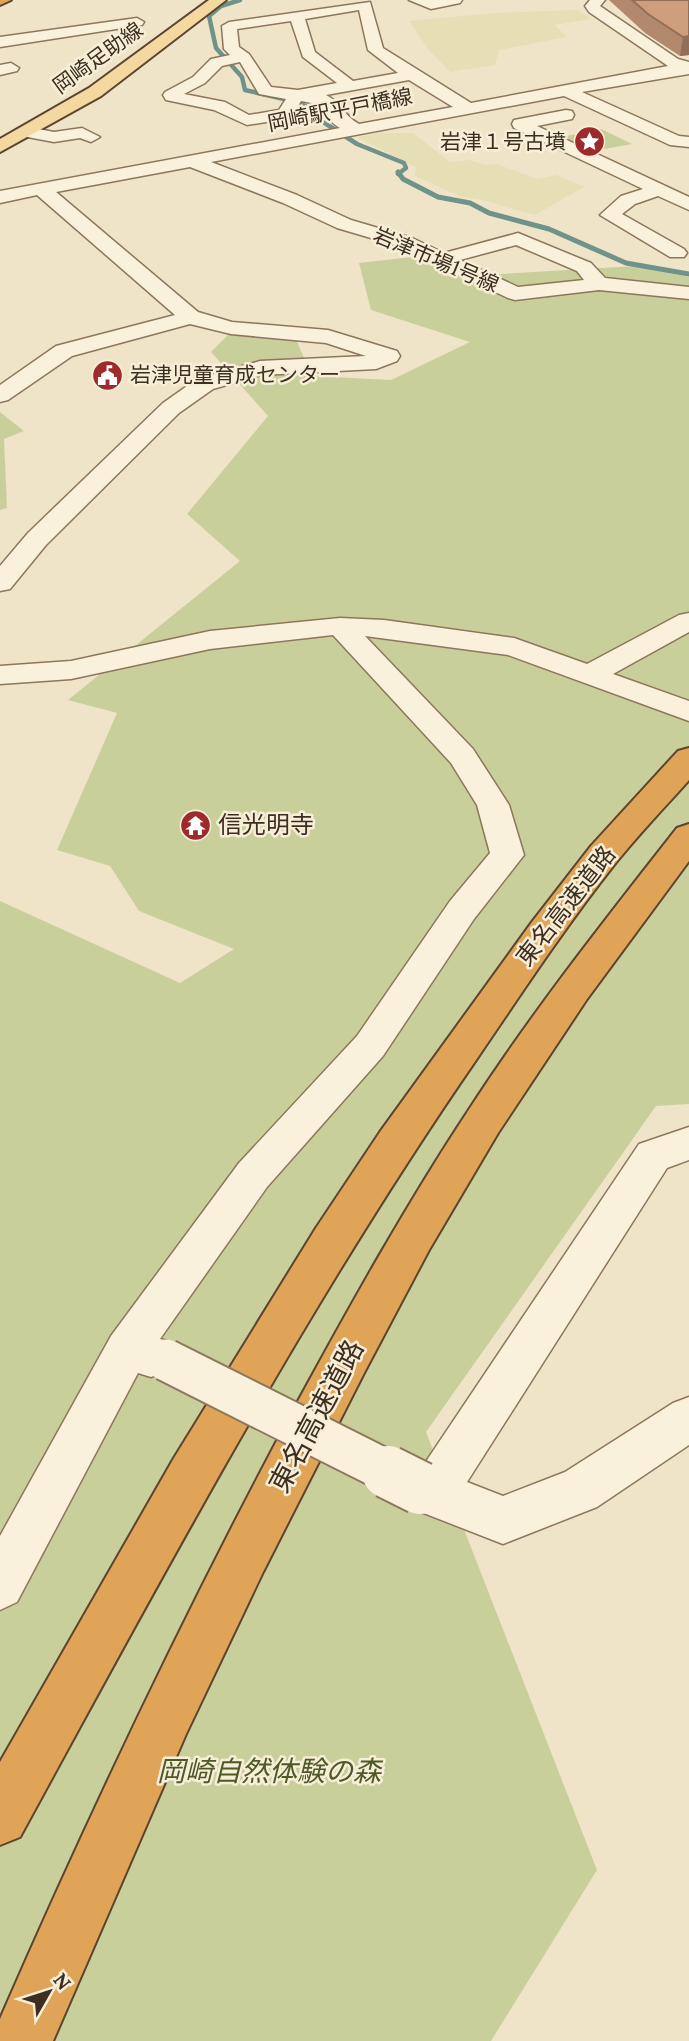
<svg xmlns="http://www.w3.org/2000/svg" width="689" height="2041" viewBox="0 0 689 2041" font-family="Lora,'Noto Sans JP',serif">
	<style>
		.farmland { fill: #e6deb5 }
		.green { fill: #c9cf9b }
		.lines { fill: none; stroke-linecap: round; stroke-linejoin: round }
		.stream-far1 { stroke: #6f938a; stroke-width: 4.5 }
		.stream { stroke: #6f938a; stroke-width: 5 }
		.minor-casing { stroke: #8d765c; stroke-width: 3 }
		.major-casing { stroke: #5b4430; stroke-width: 4 }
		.highway-casing { stroke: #5b4430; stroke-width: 4 }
		.minor { fill: #faf1dc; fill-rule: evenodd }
		.major { fill: #f3d9a0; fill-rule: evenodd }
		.highway { fill: #e0a458; fill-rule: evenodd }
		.minor-bridge-far1-casing { stroke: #8d765c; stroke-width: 45; stroke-linecap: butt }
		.minor-bridge-casing { stroke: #8d765c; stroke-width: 56; stroke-linecap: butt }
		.minor-bridge-far1 { stroke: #faf1dc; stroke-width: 41 }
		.minor-bridge { stroke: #faf1dc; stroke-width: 52 }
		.wall { fill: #b2896c }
		.shaded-wall { fill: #916f58 }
		.building { fill: #cf9f7d; stroke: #916f58; stroke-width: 2 }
		.labels { text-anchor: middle; stroke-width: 5; stroke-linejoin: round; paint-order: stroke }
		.far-street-label { font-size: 21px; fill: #3d2e20; stroke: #f7eed8 }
		.far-poi-label { font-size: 21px; fill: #3d2e20; stroke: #f7eed8; text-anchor: end }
		.poi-label { font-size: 24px; fill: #3d2e20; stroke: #f7eed8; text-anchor: start }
		.street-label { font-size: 24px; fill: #3d2e20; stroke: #f7eed8 }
		.near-street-label { font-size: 28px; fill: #3d2e20; stroke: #f7eed8 }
		.near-park-label { font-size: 28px; font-style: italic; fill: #4d5a26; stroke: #f7eed8 }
	</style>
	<rect width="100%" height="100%" fill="#f0e4c8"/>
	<g class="farmland">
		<polygon points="578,10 591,19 555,25 567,37 499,50 495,65 450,72 427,48 410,21 495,13"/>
		<polygon points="381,133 413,133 450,162 470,160 485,165 497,164 537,179 557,175 584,187 535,215 483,200 462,197 415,176 416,167 357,137"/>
	</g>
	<g class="green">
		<polygon points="601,129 632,144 587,152 557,138"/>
		<polygon points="421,256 468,276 636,266 689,277 689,1104 656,1106 426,1432 597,1870 491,2041 0,2041 0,901 180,983 234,949 139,911 110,866 57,850 117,713 68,700 240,561 187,514 268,416 211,352 235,328 294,335 312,376 391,380 470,342 371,310 359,263"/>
		<polygon points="0,412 24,431 4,439 7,508 0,510"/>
	</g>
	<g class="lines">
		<polyline class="stream-far1" points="240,0 221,6 209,16 216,48 242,77 245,90 297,102 314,110 314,116 357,144 404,163 406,168 398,174"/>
		<polyline class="stream" points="398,172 403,179 438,197 470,203 489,213 549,229 626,263 689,274"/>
		<defs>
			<g id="minor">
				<polygon points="409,0 462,0 460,3 431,9"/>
				<path d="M 590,0 L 605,0 L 600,6 L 678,59 L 689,62 L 689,74 L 582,92 L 679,136 L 689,137 L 689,147 L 670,145 L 564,96 L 211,162 L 297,195 L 351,220 L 412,238 L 444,253 L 518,233 L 591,263 L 605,278 L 689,287 L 689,299 L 599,290 L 515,300 L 508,298 L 398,246 L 337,228 L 283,203 L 190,167 L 56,192 L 198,312 L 232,322 L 328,330 L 397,351 L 400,356 L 397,361 L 376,369 L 261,375 L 213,389 L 179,413 L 46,545 L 10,589 L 0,591 L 0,566 L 28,533 L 163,403 L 197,379 L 260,361 L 366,356 L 326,343 L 231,334 L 190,324 L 72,356 L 8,400 L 0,402 L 0,385 L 56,346 L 175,315 L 37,195 L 0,203 L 0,191 L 340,128 C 319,116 333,106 301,101 L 291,118 L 247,125 L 214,110 L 166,100 L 163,95 L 165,92 L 193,77 L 211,59 L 230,55 L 224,49 L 222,26 L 229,22 L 370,2 L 383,48 L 471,103 L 668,66 L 589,12 L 585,6 ZM 359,10 L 368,50 L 398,73 L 353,81 L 315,52 L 305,19 ZM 291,21 L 303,57 L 337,83 L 298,90 L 271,87 L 249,54 L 239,47 L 237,29 ZM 240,62 L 259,94 L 286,99 L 279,110 L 249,115 L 225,102 L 184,94 L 205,83 L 222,66 ZM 409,80 L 453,107 L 359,124 C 343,115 341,102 326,95 ZM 516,245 L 577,271 L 584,280 L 518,287 L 460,260 Z"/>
				<polygon points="137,18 144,22 142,25 0,47 0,37"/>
				<polygon points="11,63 19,68 17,71 0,75 0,65"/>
				<polygon points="566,110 572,111 574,115 572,119 537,126 689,197 689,210 658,196 635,204 622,214 684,249 687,253 684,257 670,257 600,215 621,196 643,189 514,128 512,124 514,120"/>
				<polygon points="28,127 54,132 82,128 100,137 91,142 80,138 54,142 22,136 19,132 22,128"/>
				<polygon points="689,613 689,632 613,674 689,701 689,721 508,655 365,636 473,749 509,805 524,855 474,919 383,1056 267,1187 160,1339 167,1341 173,1356 167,1371 151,1377 138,1373 17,1602 0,1610 0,1536 111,1336 239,1163 357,1036 450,901 490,853 477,805 451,763 333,635 210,649 71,679 0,684 0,666 71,661 210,631 340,618 384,620 514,638 587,664 679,615"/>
				<polygon points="689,1127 689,1160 667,1168 467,1482 503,1496 565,1472 673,1403 689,1397 689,1445 597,1507 503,1544 403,1505 396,1488 403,1471 420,1465 423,1466 639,1144"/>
			</g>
			<polygon id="major" points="209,0 226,0 101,96 0,152 0,139 89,88"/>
			<g id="highway">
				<polygon points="0,0 11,0 0,5"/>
				<path d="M 689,748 L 689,780 C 664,808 638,835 614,865 C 565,927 521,994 476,1060 C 305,1308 164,1573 20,1837 L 0,1845 L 0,1762 L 174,1458 L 316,1228 L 380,1132 L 532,922 L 591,846 L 678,751 Z"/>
				<path d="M 689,824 L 689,861 L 587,999 L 498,1133 L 429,1250 L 365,1371 L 263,1572 L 186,1734 L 53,2041 L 0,2041 L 0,2019 C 91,1810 189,1604 297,1403 C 351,1304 406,1205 468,1111 C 532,1012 605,920 677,828 Z"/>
			</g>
		</defs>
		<use href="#minor" class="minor-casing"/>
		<use href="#major" class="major-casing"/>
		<use href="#highway" class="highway-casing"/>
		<use href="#minor" class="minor"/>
		<use href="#major" class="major"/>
		<use href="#highway" class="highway"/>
		<defs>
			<polyline id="minor-bridge-far1" points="166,1360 391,1473"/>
			<polyline id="minor-bridge" points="388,1472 420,1488"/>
		</defs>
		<use href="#minor-bridge-far1" class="minor-bridge-far1-casing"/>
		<use href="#minor-bridge" class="minor-bridge-casing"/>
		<use href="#minor-bridge-far1" class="minor-bridge-far1"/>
		<use href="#minor-bridge" class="minor-bridge"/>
	</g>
	<polygon class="wall" points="609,0 689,0 689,55 680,56 645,33"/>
	<polygon class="shaded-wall" points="689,36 689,55 680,56 683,37"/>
	<polygon class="building" points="632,0 689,0 689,36 683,37 648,14"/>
	<defs>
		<symbol id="sight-disc" viewBox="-11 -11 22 22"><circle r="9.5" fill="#9e2a2b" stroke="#f7eed8"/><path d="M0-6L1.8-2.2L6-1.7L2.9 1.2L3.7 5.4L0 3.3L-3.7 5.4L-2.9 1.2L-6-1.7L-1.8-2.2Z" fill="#fff"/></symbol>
		<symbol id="civic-disc" viewBox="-11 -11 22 22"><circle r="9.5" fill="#9e2a2b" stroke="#f7eed8"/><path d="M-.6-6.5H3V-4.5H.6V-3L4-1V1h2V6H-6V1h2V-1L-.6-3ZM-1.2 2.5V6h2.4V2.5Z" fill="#fff"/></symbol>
		<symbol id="temple-disc" viewBox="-11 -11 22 22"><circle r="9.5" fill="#9e2a2b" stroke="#f7eed8"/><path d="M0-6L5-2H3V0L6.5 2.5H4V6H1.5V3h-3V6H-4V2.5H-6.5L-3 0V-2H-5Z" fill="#fff"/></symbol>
	</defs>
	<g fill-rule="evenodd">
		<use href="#sight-disc" x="572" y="124" width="35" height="35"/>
		<use href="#civic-disc" x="90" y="358" width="35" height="35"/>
		<use href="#temple-disc" x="178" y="808" width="35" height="35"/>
	</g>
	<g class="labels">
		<g class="far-street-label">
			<text transform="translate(98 58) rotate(-36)" y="7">岡崎足助線</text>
			<text transform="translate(340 110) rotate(-11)" y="7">岡崎駅平戸橋線</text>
			<text transform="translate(436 260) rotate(23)" y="7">岩津市場1号線</text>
		</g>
		<g class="far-poi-label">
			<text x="566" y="149">岩津１号古墳</text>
			<text x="130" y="382" text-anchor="start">岩津児童育成センター</text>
		</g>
		<g class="poi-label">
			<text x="218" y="833">信光明寺</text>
		</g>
		<g class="street-label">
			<text transform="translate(566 906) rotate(-52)" y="8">東名高速道路</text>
		</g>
		<g class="near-street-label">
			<text transform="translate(316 1416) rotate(-62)" y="10">東名高速道路</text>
		</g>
		<g class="near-park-label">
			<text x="269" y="1781">岡崎自然体験の森</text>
		</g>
	</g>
	<g transform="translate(49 1992) rotate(51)" stroke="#f7eed8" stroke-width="5" paint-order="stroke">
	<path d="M0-5L12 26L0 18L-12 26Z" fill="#3d2e20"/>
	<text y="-10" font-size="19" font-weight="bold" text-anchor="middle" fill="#3d2e20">N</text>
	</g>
</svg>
